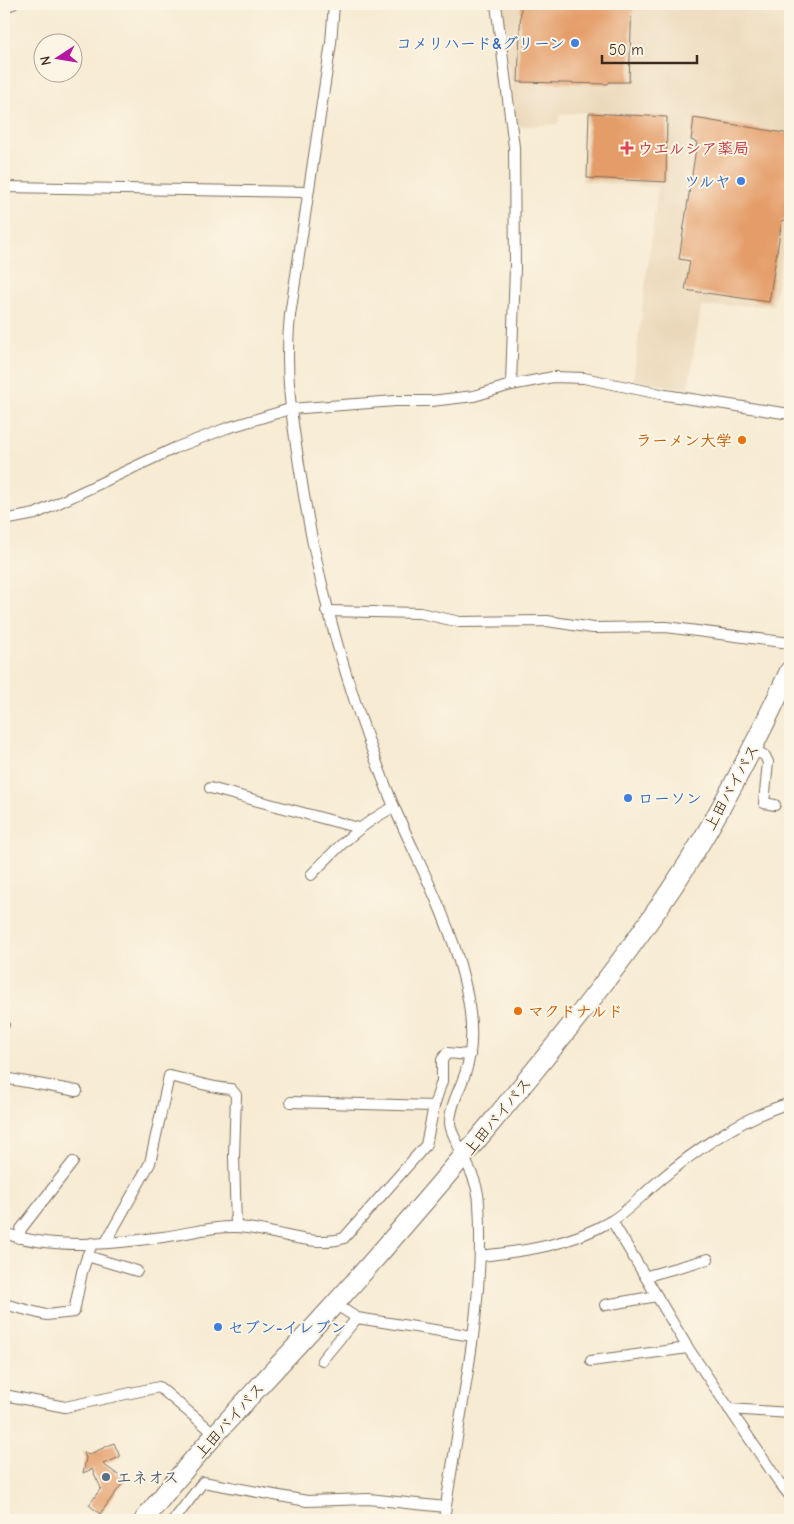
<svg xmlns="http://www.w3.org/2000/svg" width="794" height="1524" viewBox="0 0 794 1524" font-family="'Comic Neue','Klee One',sans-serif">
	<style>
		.built { fill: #ebd8ba }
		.building { fill: #e49c68 }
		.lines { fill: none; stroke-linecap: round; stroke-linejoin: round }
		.street-casing { stroke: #7d6e5d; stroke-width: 12 }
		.highway-casing { stroke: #7d6e5d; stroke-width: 21 }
		.street { stroke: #fff; stroke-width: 10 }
		.highway { stroke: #fff; stroke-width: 19 }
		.shop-dot { fill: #3f7fe0; stroke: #fcf5e5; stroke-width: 2 }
		.health-dot { fill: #e0444e; stroke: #fcf5e5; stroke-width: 2 }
		.food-dot { fill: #e8710a; stroke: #fcf5e5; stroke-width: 2 }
		.service-dot { fill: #5c6f8a; stroke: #fcf5e5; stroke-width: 2 }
		.labels { text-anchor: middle; stroke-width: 4; stroke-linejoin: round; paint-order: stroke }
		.shop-label { font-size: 16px; font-weight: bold; fill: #366cbe; stroke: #fcf5e5; text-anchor: end }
		.health-label { font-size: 16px; font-weight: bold; fill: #be3a42; stroke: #fcf5e5; text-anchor: start }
		.food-label { font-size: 16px; font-weight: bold; fill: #c56008; stroke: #fcf5e5; text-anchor: end }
		.street-label { font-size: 16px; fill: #3b2a1e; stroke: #fcf5e5 }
		.service-label { font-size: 16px; font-weight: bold; fill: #4e5e75; stroke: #fcf5e5; text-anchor: start }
	</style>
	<rect width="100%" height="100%" fill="#fcf5e5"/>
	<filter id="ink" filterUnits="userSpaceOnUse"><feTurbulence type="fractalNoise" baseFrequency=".02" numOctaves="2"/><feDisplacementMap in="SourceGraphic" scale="10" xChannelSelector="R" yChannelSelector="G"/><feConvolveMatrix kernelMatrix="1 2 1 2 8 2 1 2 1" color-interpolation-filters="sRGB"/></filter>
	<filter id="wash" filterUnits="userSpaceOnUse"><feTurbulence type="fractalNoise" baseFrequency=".0096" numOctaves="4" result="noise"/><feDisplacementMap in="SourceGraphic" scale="20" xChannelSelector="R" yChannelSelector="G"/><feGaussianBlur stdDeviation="1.12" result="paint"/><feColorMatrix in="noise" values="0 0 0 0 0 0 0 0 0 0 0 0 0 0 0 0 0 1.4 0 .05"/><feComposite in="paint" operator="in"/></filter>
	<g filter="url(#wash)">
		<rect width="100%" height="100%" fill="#f7ebd3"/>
		<polygon class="built" points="500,4 790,4 790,229 787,229 773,305 701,307 688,389 633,380 658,187 583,181 586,112 561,114 557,124 517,127"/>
		<g id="blocks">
			<g class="building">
				<polygon points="521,4 632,4 629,82 609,82 608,84 518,82"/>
				<polygon points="589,113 667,117 666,182 587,178"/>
				<polygon points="694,118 790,134 790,221 782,220 769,302 685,290 690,261 679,259 697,142 691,140"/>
				<polygon points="114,1443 120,1457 103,1464 125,1480 100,1514 89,1505 101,1488 92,1469 83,1473 86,1458 83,1451 88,1455"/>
			</g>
		</g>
	</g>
	<g filter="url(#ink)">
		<use href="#blocks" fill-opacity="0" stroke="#7d6e5d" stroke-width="1"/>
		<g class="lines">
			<defs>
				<g id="street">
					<path d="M 334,4 L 331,43 L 290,315 C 284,373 292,421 301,477 C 319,593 348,693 392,802 C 416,859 448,915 463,976 C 471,1007 476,1043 465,1074 C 460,1089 450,1106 450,1122 C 450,1131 455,1137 458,1145 C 467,1164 478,1182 479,1203 C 486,1310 458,1415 444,1520"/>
					<polyline points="496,4 514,147 515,268 511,385"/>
					<polyline points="4,7 13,4"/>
					<polyline points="4,187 307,192"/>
					<polyline points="4,520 35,514 175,448 227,428 290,409 395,401 431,401 474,396 511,385 553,377 584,378 665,395 790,414"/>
					<polyline points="326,611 420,613 460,622 547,621 593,628 666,627 790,643"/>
					<polyline points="754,749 765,756 768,762 764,803 775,805"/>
					<polyline points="210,788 359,828"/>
					<path d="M 311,875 C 337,848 360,824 394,807"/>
					<polyline points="4,1024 4,1025"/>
					<polyline points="4,1078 77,1091"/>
					<polyline points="291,1102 434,1106"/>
					<polyline points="612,1221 688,1348 779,1482 790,1496"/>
					<path d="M 4,1233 C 54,1250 111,1244 163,1237 C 187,1234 210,1226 235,1227 C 268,1227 312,1249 344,1238 L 426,1145 L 434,1106 L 442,1081 L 442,1060 L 447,1053 L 470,1055"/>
					<polyline points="19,1238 21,1229 73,1162"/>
					<path d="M 106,1242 L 150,1163 L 169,1076 C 190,1080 210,1088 231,1089 L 236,1095 L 234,1156 L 236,1226"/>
					<polyline points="87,1256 137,1271"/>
					<path d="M 480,1256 C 526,1251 570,1245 611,1221 C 627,1212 641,1196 655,1184 C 695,1150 740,1118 790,1103"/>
					<polyline points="647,1276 708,1259"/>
					<polyline points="4,1304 46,1315 74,1312 82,1272 92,1243"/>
					<polyline points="335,1304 357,1318"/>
					<polyline points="605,1305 657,1296"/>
					<polyline points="322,1360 357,1318 473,1336"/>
					<polyline points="591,1361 688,1348"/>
					<polyline points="4,1395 65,1407 159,1387 215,1434"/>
					<polyline points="729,1409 790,1413"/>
					<polyline points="174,1520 203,1482 307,1501 368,1499 446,1507"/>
				</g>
				<path id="highway" d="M 144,1520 C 202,1444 269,1377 333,1306 C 387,1246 440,1184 492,1122 C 562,1038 631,953 690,860 C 728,799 760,735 790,670"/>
			</defs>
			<use href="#street" class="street-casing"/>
			<use href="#highway" class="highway-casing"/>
			<use href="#street" class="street"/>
			<use href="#highway" class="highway"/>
		</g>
	</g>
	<g class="shop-dot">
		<circle cx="575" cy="43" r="5"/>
		<circle cx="741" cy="181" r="5"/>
		<circle cx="628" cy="798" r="5"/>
		<circle cx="218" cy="1327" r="5"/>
	</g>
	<path class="health-dot" d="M624.5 140.5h5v5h5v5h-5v5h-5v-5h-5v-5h5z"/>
	<g class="food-dot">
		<circle cx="742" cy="440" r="5"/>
		<circle cx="518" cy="1011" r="5"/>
	</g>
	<circle class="service-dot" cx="106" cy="1477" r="5"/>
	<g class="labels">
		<g class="shop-label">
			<text x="565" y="49">コメリハード&amp;グリーン</text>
			<text x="731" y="187">ツルヤ</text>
			<text x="638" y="804" text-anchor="start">ローソン</text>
			<text x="228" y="1333" text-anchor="start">セブン-イレブン</text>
		</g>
		<g class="health-label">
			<text x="637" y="154">ウエルシア薬局</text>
		</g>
		<g class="food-label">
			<text x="732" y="446">ラーメン大学</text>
			<text x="528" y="1017" text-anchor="start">マクドナルド</text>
		</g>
		<g class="street-label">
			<text transform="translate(731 787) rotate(-61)" y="6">上田バイパス</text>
			<text transform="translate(497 1116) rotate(-50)" y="6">上田バイパス</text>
			<text transform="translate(229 1420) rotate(-48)" y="6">上田バイパス</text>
		</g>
		<g class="service-label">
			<text x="116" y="1483">エネオス</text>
		</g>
	</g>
	<rect width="794" height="1524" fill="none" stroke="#fcf5e5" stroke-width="20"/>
	<g transform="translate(58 58) rotate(258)"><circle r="24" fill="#fcf5e5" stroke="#afa495"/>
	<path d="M0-4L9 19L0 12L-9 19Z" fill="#b5179e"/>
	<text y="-8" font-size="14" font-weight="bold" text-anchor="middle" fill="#3b2a1e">N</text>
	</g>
	<path d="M602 55v8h95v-8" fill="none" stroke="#3b2a1e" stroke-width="2.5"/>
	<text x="609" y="55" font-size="15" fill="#3b2a1e" stroke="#fcf5e5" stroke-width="4" paint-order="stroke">50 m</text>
</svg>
